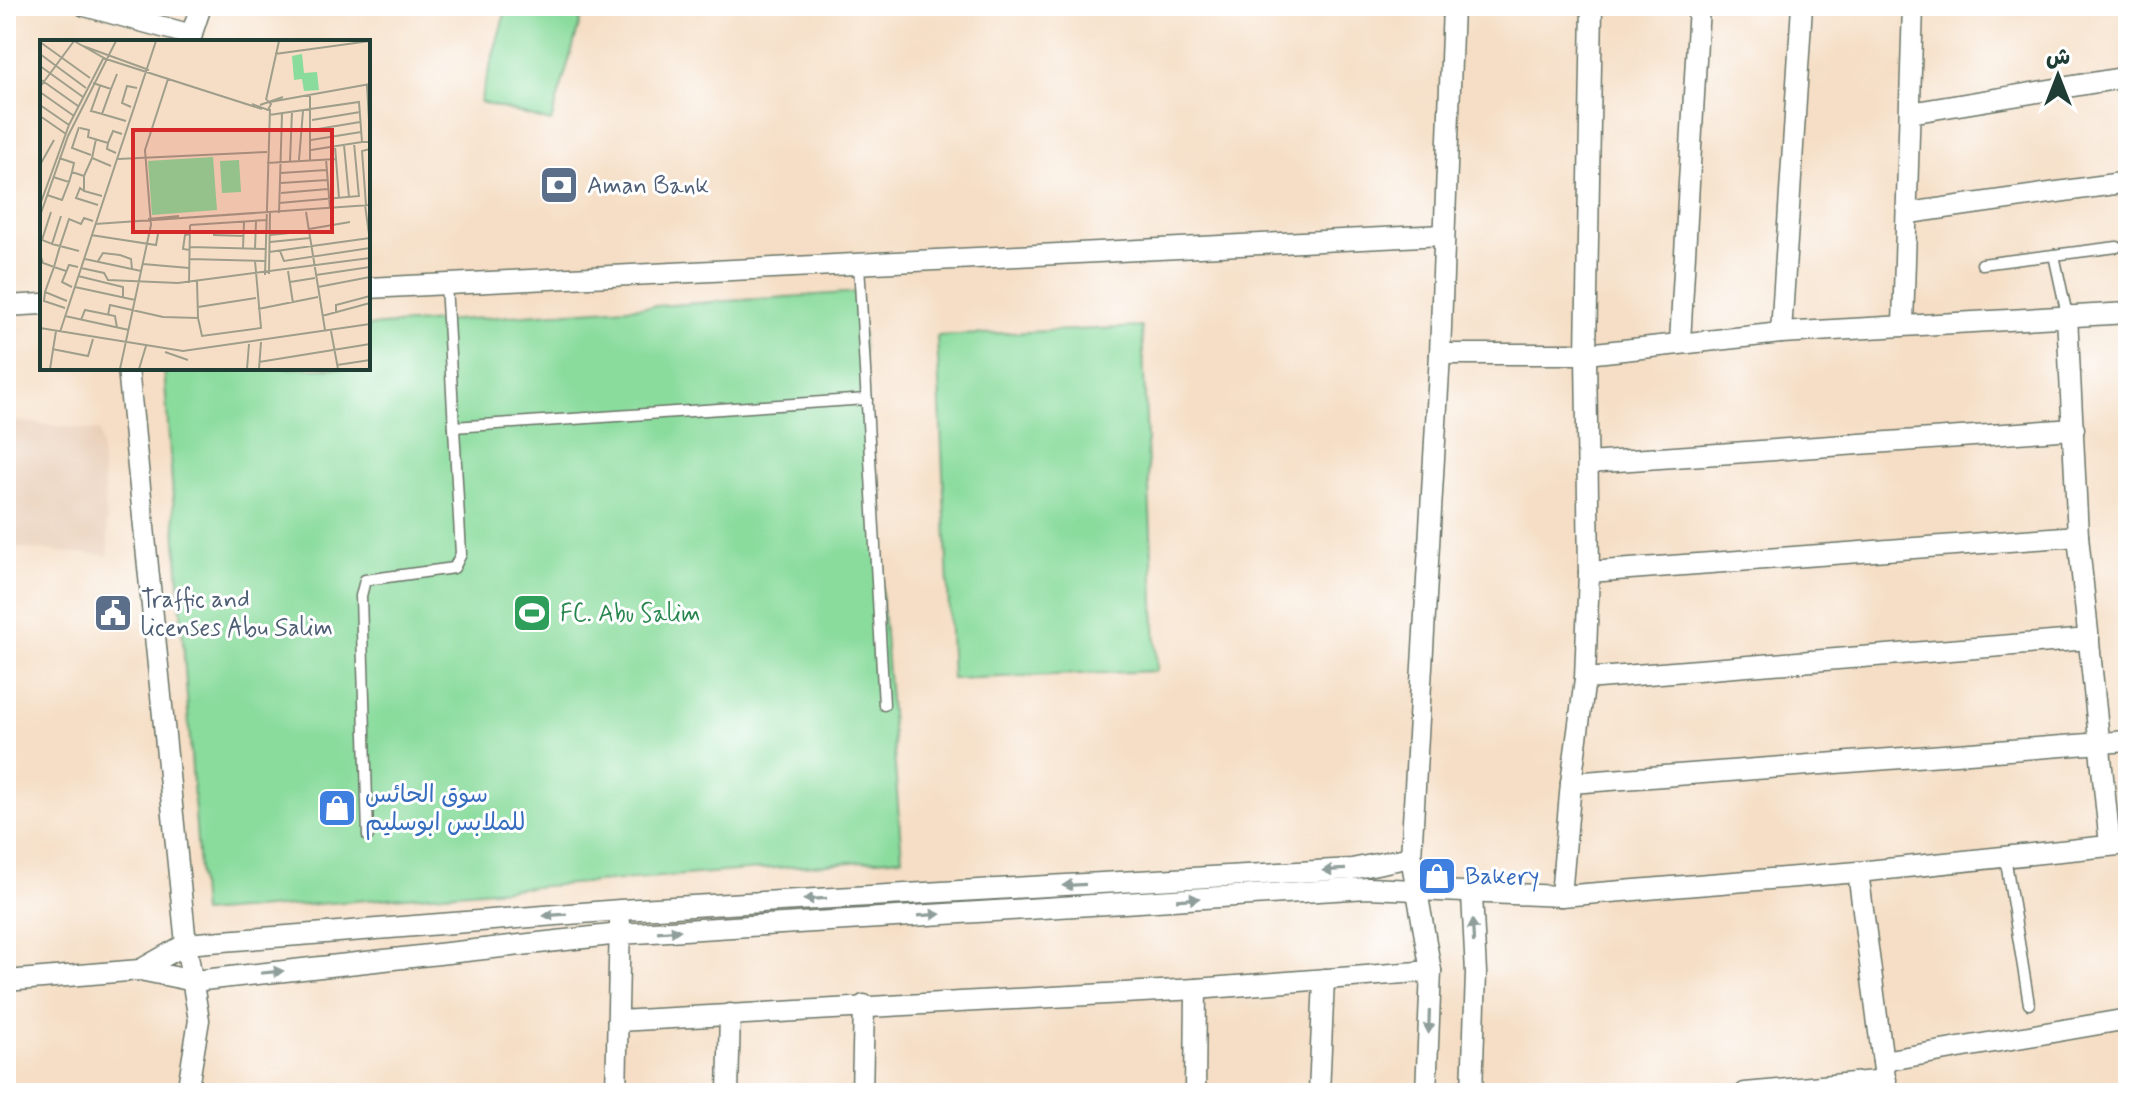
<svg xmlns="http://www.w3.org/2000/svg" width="2134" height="1099" viewBox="0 0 2134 1099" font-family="Mynerve,'Playpen Sans Arabic',sans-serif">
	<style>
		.built { fill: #e9cfb8 }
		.green { fill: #8adc9d; stroke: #548c68; stroke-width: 2 }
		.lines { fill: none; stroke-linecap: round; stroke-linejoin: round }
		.lane-casing { stroke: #6a7567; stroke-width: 13 }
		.street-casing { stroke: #6a7567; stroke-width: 23 }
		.lane { stroke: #fff; stroke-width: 10 }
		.street { stroke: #fff; stroke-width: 20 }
		.oneway { fill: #8f9e9a }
		.labels { text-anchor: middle; stroke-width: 6; stroke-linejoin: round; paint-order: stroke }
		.service-label { font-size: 24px; fill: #4e5e75; stroke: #fff; text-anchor: start }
		.leisure-label { font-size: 24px; fill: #27864d; stroke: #fff; text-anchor: start }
		.shop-label { font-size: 24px; fill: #366cbe; stroke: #fff; text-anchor: start }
		.inset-road { fill: none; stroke: #9f9e8b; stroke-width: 2 }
		.view { fill: #d62828; fill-opacity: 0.15; stroke: #d62828; stroke-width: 4 }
		.inset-edge { fill: none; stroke: #1f3d34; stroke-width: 4 }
	</style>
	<rect width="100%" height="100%" fill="#fff"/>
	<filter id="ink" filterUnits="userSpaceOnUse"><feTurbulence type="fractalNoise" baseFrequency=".0125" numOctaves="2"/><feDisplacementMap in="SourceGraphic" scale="16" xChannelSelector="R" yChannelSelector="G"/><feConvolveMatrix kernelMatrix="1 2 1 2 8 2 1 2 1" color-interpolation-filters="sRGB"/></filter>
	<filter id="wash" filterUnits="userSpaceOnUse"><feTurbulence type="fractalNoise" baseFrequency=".006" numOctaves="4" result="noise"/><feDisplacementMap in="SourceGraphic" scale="32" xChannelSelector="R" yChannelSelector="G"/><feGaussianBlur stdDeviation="1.8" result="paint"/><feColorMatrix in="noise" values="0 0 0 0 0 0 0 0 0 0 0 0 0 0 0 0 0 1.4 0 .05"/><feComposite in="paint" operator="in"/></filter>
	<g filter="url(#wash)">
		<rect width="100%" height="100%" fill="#f5dec5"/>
		<polygon class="built" points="6,420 100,431 109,556 6,547"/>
		<g class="green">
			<polygon points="507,6 561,6 583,12 551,122 480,102"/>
			<polygon points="859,292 902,858 202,913 164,368 368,368 368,326"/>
			<polygon points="1142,327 1157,671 952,679 937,336"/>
		</g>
	</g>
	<g filter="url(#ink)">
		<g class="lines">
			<defs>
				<g id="lane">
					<polyline points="2054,255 2067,315"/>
					<polyline points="859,264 884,705"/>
					<polyline points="1982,264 2117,247"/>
					<polyline points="454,427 867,399"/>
					<polyline points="368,836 361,596 365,580 454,568 461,554 446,284"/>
					<polyline points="2005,856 2029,1004"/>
				</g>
				<g id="street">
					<polyline points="85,6 192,35"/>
					<polyline points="189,42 201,6"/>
					<polyline points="1910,113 2128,77"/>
					<polyline points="1909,213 2128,182"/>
					<polyline points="368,288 1443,235"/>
					<polyline points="6,306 42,304"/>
					<polyline points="2067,315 2078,536 2110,845"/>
					<polyline points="1903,324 1913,6"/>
					<polyline points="1781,333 1802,6"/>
					<polyline points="1680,342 1699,6"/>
					<polyline points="1440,354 1586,354 1781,333 2128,313"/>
					<polyline points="128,368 186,944 199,1020 187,1093"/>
					<polyline points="1588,463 2074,429"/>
					<polyline points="1589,572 2078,536"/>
					<polyline points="1585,679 2089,639"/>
					<polyline points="1571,783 2128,741"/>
					<polyline points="1858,872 1887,1093"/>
					<polyline points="1472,895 1476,973 1472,1093"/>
					<polyline points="1561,896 1571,783 1585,679 1589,572 1586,354 1592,6"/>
					<polyline points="140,970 186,944 210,942 620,910 1352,869 1411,857"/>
					<polyline points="6,981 140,970 194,981 620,934 1368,888 1561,896 1858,872 2128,844"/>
					<polyline points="618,1021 1196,989 1431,971"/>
					<polyline points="1883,1061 2128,1019"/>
					<polyline points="616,1093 620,922"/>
					<polyline points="728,1093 730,1014"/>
					<polyline points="862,1093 864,1005"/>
					<polyline points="1195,1093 1196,989"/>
					<polyline points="1319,1093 1324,979"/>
					<polyline points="1426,1093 1431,971 1411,857 1440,354 1453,6"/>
					<polyline points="1745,1093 1886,1080"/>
				</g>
			</defs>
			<use href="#lane" class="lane-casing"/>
			<use href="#street" class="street-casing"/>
			<use href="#lane" class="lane"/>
			<use href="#street" class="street"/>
		</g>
		<defs><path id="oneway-solid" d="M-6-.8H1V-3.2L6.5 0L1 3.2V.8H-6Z" transform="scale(2)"/></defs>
		<g class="oneway">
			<use href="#oneway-solid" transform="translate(1334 870) rotate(177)"/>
			<use href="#oneway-solid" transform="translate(1074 885) rotate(177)"/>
			<use href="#oneway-solid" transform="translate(815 899) rotate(177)"/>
			<use href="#oneway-solid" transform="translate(1188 899) rotate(-4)"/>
			<use href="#oneway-solid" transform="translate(555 915) rotate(176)"/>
			<use href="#oneway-solid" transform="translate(929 915) rotate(-4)"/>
			<use href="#oneway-solid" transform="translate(669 931) rotate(-4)"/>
			<use href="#oneway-solid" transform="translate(1473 931) rotate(-93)"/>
			<use href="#oneway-solid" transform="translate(272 972) rotate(-6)"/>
			<use href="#oneway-solid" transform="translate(1429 1022) rotate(92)"/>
		</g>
	</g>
	<defs>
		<symbol id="bank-square" viewBox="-11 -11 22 22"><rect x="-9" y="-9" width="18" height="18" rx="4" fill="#5c6f8a" stroke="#fff"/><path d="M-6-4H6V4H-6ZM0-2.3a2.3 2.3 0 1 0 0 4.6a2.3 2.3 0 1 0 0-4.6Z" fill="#fff"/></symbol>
		<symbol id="civic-square" viewBox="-11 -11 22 22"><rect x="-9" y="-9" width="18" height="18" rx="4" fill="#5c6f8a" stroke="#fff"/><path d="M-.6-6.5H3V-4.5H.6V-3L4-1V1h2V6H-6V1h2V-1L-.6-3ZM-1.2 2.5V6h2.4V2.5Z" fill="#fff"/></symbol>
		<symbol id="stadium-square" viewBox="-11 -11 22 22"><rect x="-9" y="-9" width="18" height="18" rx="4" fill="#2e9e5b" stroke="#fff"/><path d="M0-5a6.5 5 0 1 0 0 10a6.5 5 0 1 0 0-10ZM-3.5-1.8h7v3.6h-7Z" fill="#fff"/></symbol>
		<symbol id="shop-square" viewBox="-11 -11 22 22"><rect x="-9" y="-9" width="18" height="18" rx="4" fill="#3f7fe0" stroke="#fff"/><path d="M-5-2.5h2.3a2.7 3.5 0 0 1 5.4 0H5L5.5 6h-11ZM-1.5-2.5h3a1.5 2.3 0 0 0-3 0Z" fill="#fff"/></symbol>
	</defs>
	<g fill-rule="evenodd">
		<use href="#bank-square" x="537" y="163" width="44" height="44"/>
		<use href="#civic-square" x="91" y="591" width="44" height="44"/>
		<use href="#stadium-square" x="510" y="591" width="44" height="44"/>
		<use href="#shop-square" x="315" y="786" width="44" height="44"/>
		<use href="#shop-square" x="1415" y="854" width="44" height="44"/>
	</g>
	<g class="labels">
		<g class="service-label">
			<text x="587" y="193">Aman Bank</text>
			<text x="141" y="607">Traffic and<tspan x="141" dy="28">licenses Abu Salim</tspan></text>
		</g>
		<g class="leisure-label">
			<text x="560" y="621">FC. Abu Salim</text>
		</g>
		<g class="shop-label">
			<text x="365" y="802">سوق الحائس<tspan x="365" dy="28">للملابس ابوسليم</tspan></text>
			<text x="1465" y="884">Bakery</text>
		</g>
	</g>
	<g transform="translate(40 40)">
		<rect width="330" height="330" fill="#f5dec5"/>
		<path d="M 262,14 L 264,33 L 277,32 L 279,50 L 264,51 L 262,39 L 254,40 L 252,16 ZM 173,117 L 177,170 L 112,175 L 108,121 ZM 199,120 L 201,152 L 182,153 L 180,121 Z" fill="#8adc9d"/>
		<path class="inset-road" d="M 0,2 L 50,38M 43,6 L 109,30M 0,14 L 46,48M 235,14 L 330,1M 0,26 L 43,57M 0,39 L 38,66M 53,43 L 71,49 L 77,34M 327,45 L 330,98M 60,46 L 51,71 L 55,72 L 62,74 L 71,49M 0,47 L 34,1 L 66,19 L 222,69M 0,52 L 34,76M 270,55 L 270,120M 226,60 L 239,1M 230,62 L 330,44M 212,64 L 228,70 L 231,64 L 227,60M 0,65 L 29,85M 220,65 L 243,57M 91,67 L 82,63 L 87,46 L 97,48M 62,74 L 86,81M 229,75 L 319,62 L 322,102 L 330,102M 0,76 L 26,94M 272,80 L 320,72M 39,87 L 32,108 L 51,115M 40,88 L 49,90 L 48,97 L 68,103M 272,90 L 320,82M 56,99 L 52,118 L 71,126M 271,100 L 321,92M 314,103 L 319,157M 304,105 L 309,157M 295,106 L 299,158M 271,110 L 322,102M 76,113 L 67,109 L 68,103 L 73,91 L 82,94M 19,118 L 34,123 L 32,132 L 44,136 L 52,118M 78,119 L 227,112M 286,119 L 290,169M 259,120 L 263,71M 250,121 L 252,72M 227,123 L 296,119M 0,125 L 14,100M 241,133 L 286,130M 44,136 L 44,151 L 62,156M 13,137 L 29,142 L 32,132M 241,143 L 287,140M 44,151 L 40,148 L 36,158 L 58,165M 241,153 L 288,149M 7,155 L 22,160 L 29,142M 239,163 L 319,156M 0,165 L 29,85 L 64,17M 325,165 L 330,201M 326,165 L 322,111 L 330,109M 11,172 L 2,200 L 12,204 L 21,176M 266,172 L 285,290M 239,173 L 242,74M 0,176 L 28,96 L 76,1M 108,179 L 139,176M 55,184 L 330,165M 150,185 L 226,180M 269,189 L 310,182M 51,195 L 116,205 L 118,194M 173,195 L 204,196M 230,195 L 269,191M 230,202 L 270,198M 12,204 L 20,206 L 29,179 L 41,184 L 44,178 L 53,181M 150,207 L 225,209M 203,208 L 204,182M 215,209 L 216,181M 150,210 L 143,209 L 145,195 L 150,194M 240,211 L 244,221 L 330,208M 229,212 L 330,198M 0,214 L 3,223 L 14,227 L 20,206 L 39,211M 45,219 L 101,231M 149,219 L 225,221M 58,221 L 63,213 L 80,215 L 91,219 L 92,229M 103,224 L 149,228M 41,228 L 64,233 L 68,240 L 138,243 L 330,218M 26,231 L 14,227 L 5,252 L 27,261M 248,231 L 253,263M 229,234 L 230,173M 225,235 L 230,69M 276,235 L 330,227M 38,236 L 83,247 L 83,258M 250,242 L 275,238M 149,243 L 150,185M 32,247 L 22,242 L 29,225 L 38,227M 35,247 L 95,260M 278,247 L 330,237M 5,252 L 4,261 L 25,268M 158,267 L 216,258M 218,269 L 278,257M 296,273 L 296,265 L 330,256M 68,275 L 70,265 L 123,277 L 158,278 L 157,241M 25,276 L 89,290M 282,276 L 330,263M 158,278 L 162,296 L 221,288 L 215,221M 41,280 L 45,270 L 75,276 L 77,288M 0,288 L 143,311 L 330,284M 291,291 L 298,329M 20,292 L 116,1M 12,309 L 48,316 L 53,299M 125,312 L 148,320M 219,322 L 330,304M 297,325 L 330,320M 10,329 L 16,291M 80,329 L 111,185 L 105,110 L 128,39M 99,329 L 106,306M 207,329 L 209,304M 219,329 L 221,302"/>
		<path class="view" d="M 93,90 L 292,90 L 292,192 L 93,192 Z"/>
		<rect width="330" height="330" class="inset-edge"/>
	</g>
	<rect width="2134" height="1099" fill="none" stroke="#fff" stroke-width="32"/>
	<g transform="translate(2058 76)" stroke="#ffffff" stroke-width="6" paint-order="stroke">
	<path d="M0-6L14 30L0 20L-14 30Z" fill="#1f3d34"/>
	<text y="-12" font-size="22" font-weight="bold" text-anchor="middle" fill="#1f3d34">ش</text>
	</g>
</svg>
